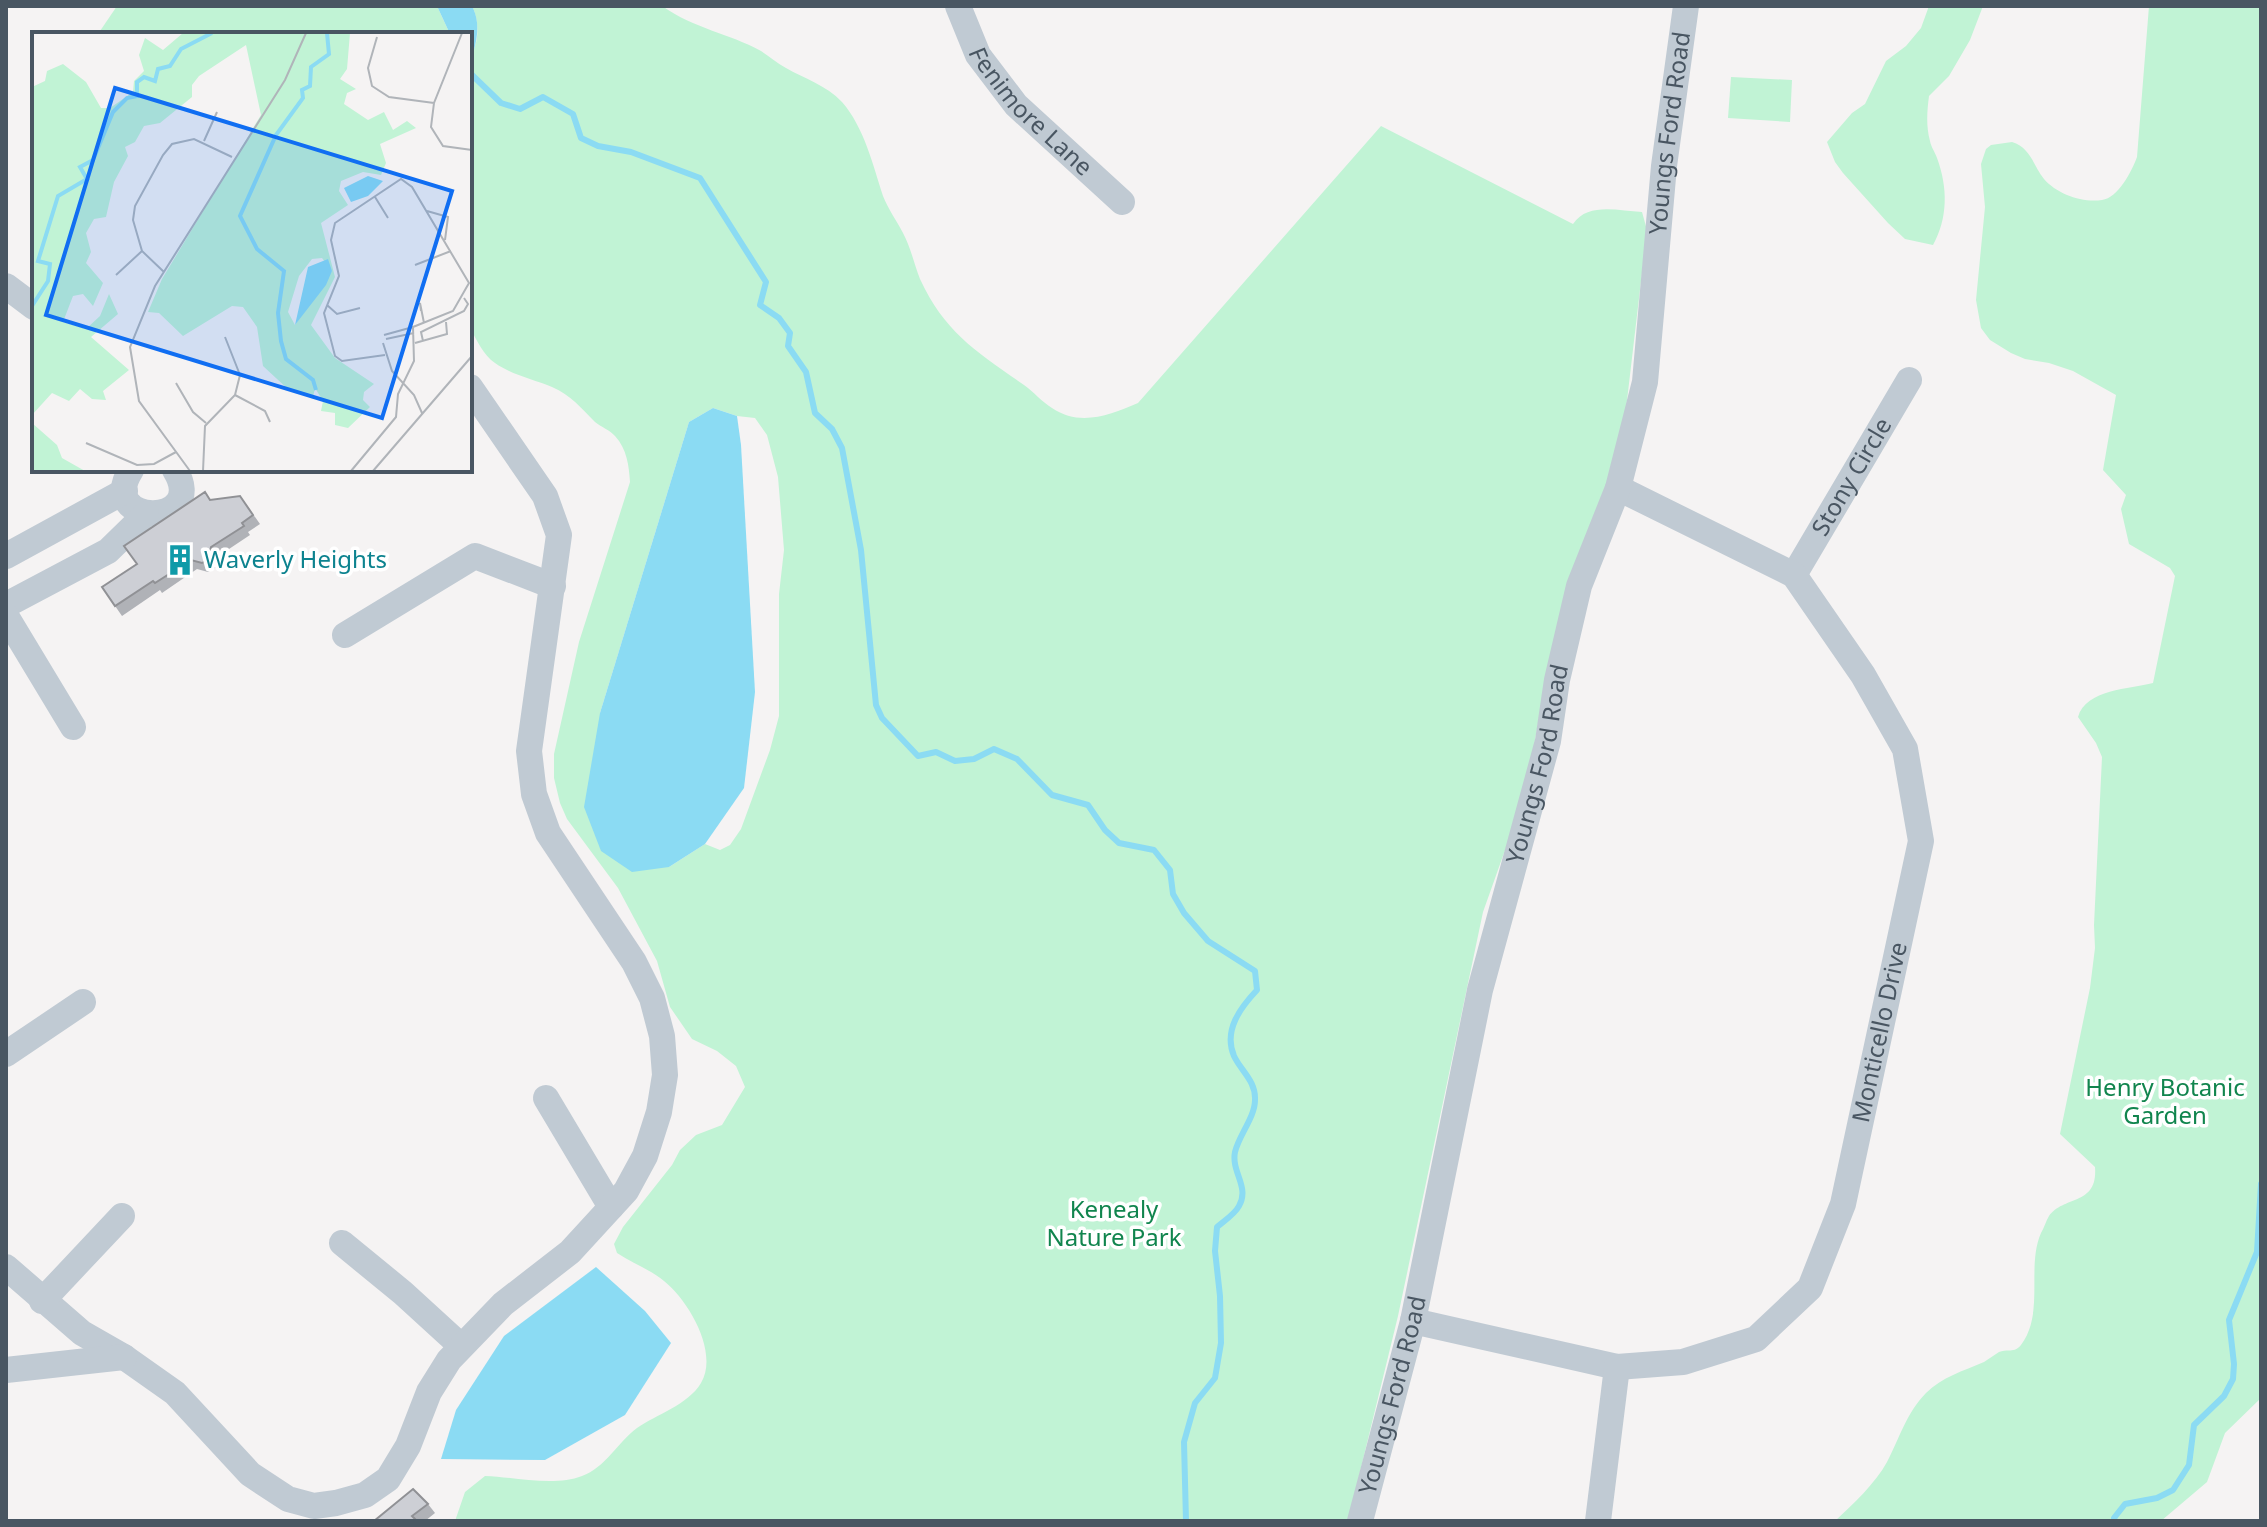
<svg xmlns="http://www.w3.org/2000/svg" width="2267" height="1527" viewBox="0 0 2267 1527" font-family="'Noto Sans',sans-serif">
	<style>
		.green { fill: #c1f3d5; fill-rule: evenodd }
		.water { fill: #8bdbf3 }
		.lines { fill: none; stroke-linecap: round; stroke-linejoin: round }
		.stream { stroke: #8bdbf3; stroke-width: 6 }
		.minor { stroke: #c0cad3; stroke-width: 26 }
		.wall { fill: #b0b2b7 }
		.shaded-wall { fill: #909195 }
		.building { fill: #cdcfd5; stroke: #909195; stroke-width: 2 }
		.labels { text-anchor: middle; stroke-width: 7; stroke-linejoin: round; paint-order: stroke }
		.street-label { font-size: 24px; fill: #495662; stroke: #fff }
		.culture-label { font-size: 24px; fill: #0d838f; stroke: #fff; text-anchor: start }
		.park-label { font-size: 24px; fill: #11854e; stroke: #fff }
		.inset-river { fill: none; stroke: #8bdbf3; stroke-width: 4 }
		.inset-road { fill: none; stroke: #b0b4b9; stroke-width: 2 }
		.view { fill: #106ef2; fill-opacity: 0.15; stroke: #106ef2; stroke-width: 4 }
		.inset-edge { fill: none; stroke: #495662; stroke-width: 4 }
	</style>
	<rect width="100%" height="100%" fill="#f5f3f3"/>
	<g class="green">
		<polygon points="117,6 437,6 450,34 98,34"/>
		<path d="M 472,6 L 662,6 C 695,29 728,33 761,51 C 769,56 777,63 786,68 C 805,79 826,85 842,102 C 864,127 873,165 883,196 C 888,209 897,221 903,233 C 911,248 914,264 920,279 C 945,333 977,352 1024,385 C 1034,392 1042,402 1052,408 C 1080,427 1110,415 1138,403 L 1381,126 L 1573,224 C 1588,202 1618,211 1642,212 L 1647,230 L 1626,409 L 1610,472 L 1550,656 L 1530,768 L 1515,822 L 1483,912 L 1398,1316 L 1348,1521 L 455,1521 L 465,1492 L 485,1476 C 515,1477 554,1487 582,1476 C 605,1468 618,1442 637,1428 C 657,1414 688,1405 701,1383 C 719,1353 689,1301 664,1281 C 651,1270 632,1263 617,1253 L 614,1244 L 623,1227 L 672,1165 L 680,1150 L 696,1135 L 722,1125 L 745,1087 L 736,1066 L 717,1051 L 692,1039 L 670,1007 L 657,961 L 618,888 L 567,819 L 560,803 L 554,778 L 554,754 L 579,642 L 630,482 C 629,466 627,449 615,436 C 610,430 601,427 595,422 C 581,408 571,395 552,387 C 533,379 512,375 495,363 C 483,355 477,340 470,328 L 470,56 C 479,45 480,21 472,6 ZM 713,408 L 737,416 L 755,418 L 767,435 L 778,477 L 784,550 L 779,594 L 779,716 L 770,750 L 741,829 L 730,845 L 720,850 L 705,844 L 669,867 L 600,713 L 689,422 Z"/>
		<path d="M 1929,6 L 1983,6 L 1970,40 L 1949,76 L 1929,96 C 1927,111 1926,126 1930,141 C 1931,147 1935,152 1937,158 C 1948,188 1948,218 1933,245 L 1905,239 L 1888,223 L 1843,173 L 1835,162 L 1827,142 L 1852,113 L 1865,104 L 1886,61 L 1906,46 L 1921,28 Z"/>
		<path d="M 2149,6 L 2261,6 L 2261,1398 L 2225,1433 L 2207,1482 L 2161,1521 L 1835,1521 C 1853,1504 1875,1484 1887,1462 C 1899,1439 1907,1412 1926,1393 C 1942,1377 1963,1371 1984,1362 C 1989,1359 1994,1355 1999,1352 C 2008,1348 2014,1354 2021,1345 C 2045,1313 2026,1267 2041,1233 C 2044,1228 2046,1221 2049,1216 C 2064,1195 2098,1206 2095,1167 L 2060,1134 L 2090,988 L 2095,948 L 2094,925 L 2102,757 L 2096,743 L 2078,717 C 2086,689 2130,689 2153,683 L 2175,576 L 2170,568 L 2129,544 L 2121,509 L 2126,495 L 2103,470 L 2116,395 L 2073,371 L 2049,363 L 2025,359 L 2011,353 L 1990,340 L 1981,328 L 1976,300 L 1985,207 L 1981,164 L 1986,149 L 1991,145 L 2012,142 C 2031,148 2033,165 2044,179 C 2057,194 2082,203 2102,200 C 2118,198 2132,171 2137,157 Z"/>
		<polygon points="1731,77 1792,80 1790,122 1728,118"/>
	</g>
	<g class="water">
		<path d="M 437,6 L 472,6 C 481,23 477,41 472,57 L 470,34 L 450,34 Z"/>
		<polygon points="713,408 737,416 741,445 755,692 744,788 705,844 669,867 632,872 601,851 584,807 600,713 689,422"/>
		<polygon points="596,1267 645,1311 671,1343 625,1415 545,1460 441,1459 456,1410 504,1336"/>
	</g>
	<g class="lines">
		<g class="stream">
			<path d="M 470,73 L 501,103 L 520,109 L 543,97 L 573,114 L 581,138 L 598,146 L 631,152 L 700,178 L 766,282 L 760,305 L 779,318 L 790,333 L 788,346 L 806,372 L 815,413 L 832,429 L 842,448 L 861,550 L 876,705 L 882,718 L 918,756 L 936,752 L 955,761 L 974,759 L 994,749 L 1017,759 L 1052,795 L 1088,805 L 1105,830 L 1119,843 L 1154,850 L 1170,870 L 1173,894 L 1184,913 L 1208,941 L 1255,971 L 1257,990 C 1241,1007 1223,1030 1234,1056 C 1241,1071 1256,1081 1255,1100 C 1255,1117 1239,1135 1235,1152 C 1231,1172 1250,1187 1239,1206 C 1235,1214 1224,1221 1217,1227 L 1215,1251 L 1220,1296 L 1221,1343 L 1215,1378 L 1195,1403 L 1184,1442 L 1186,1521"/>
			<polyline points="2115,1521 2114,1518 2125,1504 2157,1498 2173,1490 2189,1465 2194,1425 2224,1396 2233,1379 2234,1364 2229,1320 2257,1252 2261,1184"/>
		</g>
		<g class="minor">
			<path id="s1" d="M 958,6 L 978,55 L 1016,105 L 1122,202"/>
			<polyline points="6,286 34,307"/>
			<path d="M 131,470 C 95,527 210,528 175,470"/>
			<polyline points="6,556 125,491"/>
			<path id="s2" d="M 1794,575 L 1909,380"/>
			<polyline points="6,605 108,551 146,514"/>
			<polyline points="6,616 73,727"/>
			<polyline points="345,635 475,556 553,586"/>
			<polyline points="6,1054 83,1002"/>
			<polyline points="546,1098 611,1207"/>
			<polyline points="342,1243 403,1293 461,1346"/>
			<polyline points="6,1267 82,1333 124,1357 175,1393 250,1474 288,1499 314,1506 336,1503 365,1495 388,1479 408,1446 429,1392 449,1360 503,1304 570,1252 626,1191 645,1156 659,1112 665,1075 662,1036 652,998 634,962 548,833 534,794 529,751 559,535 545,496 470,387"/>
			<polyline points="42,1301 122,1216"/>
			<path id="s3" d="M 1413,1321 L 1617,1367 L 1683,1362 L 1756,1339 L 1810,1288 L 1843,1204 L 1921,841 L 1905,749 L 1863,675 L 1794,575 L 1618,488"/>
			<polyline points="6,1370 124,1357"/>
			<path id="s4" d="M 1360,1521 L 1413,1321 L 1480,990 L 1548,741 L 1557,680 L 1579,586 L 1618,488 L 1645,382 L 1664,166 L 1686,6"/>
			<polyline points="1598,1521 1617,1367"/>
		</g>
	</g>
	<g class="wall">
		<polygon points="240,496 260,524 248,532 250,535 217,557 215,568 208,572 197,569 162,593 160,590 122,616 102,587 137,564 210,500"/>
		<polygon points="428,1504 435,1513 425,1521 374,1521"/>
	</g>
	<polygon class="shaded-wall" points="211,547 217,557 215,568 209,559"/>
	<g class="building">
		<polygon points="205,492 210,500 240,496 253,515 242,523 244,526 211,547 209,559 202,563 191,560 155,583 153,581 115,606 102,587 137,564 124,546"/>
		<polygon points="413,1489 428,1504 412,1516 417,1521 374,1521"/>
	</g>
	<defs>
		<symbol id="building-bare" viewBox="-9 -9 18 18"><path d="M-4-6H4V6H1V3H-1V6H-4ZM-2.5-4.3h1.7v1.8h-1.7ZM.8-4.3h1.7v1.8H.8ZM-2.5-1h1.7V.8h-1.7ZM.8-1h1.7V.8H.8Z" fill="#0f9aa8" stroke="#fff" stroke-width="2.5" paint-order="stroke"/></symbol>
	</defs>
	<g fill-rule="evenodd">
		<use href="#building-bare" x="158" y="538" width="44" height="44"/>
	</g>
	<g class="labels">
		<g class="street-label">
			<text dy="8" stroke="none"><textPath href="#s1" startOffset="130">Fenimore Lane</textPath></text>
			<text dy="8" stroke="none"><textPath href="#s4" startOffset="1426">Youngs Ford Road</textPath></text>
			<text dy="8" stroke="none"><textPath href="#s2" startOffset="114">Stony Circle</textPath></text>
			<text dy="8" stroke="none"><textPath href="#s4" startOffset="778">Youngs Ford Road</textPath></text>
			<text dy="8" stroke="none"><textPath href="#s3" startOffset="692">Monticello Drive</textPath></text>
			<text dy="8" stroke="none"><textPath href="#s4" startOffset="130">Youngs Ford Road</textPath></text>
		</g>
		<g class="culture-label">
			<text x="204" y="568">Waverly Heights</text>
		</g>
		<g class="park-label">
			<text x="2165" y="1096">Henry Botanic<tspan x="2165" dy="28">Garden</tspan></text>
			<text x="1114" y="1218">Kenealy<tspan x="1114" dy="28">Nature Park</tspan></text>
		</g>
	</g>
	<g transform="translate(32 32)">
		<rect width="440" height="440" fill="#f5f3f3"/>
		<path d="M 151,1 L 318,1 L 315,37 L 308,47 L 324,57 L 315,61 L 312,72 L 336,88 L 352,80 L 361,98 L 375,89 L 384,96 L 348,112 L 354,131 L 349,143 L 331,140 L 309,149 L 307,159 L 316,173 L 289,191 L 303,245 L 279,293 L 303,326 L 342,352 L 332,360 L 331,368 L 338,375 L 316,396 L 303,393 L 303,381 L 289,379 L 291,369 L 283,356 L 281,365 L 258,359 L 231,334 L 225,295 L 211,275 L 200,274 L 151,304 L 127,281 L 116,280 L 130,247 L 229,83 L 214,13 L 167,44 L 160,53 L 160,65 L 128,91 L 112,94 L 103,110 L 93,115 L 96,124 L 82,150 L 74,185 L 62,187 L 54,201 L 59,220 L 54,231 L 71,251 L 61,274 L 51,262 L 41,264 L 31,290 L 54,297 L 68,284 L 77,262 L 86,282 L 59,305 L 97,338 L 71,359 L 74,368 L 60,367 L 48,357 L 37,369 L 20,361 L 0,383 L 0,55 L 13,49 L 15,39 L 31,32 L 54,50 L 69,76 L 78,76 L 101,60 L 102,49 L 112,39 L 107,23 L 113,6 L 131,18 ZM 290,226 L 300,239 L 263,293 L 256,280 L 267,244 L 280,227 ZM 0,391 L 25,413 L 30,426 L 53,439 L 0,439 Z" fill="#c1f3d5" fill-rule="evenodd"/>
		<path d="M 336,144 L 351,149 L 336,164 L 319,170 L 312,156 ZM 296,227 L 300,239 L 294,253 L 263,293 L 276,235 Z" fill="#8bdbf3"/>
		<path class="inset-river" d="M 0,274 L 16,249 L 18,232 L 6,229 L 26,164 L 55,147 L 48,135 L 61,128 L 81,80 L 95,66 L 105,64 L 105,50 L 112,45 L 123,49 L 126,37 L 138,34 L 149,17 L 180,1M 284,358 L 281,348 L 254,327 L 249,309 L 246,281 L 252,239 L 225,217 L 208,184 L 244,103 L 271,66 L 270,58 L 278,54 L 279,35 L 297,22 L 295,1"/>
		<path class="inset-road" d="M 430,1 L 402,71 L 399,95 L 411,114 L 440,118M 345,5 L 336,36 L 340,54 L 357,65 L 402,71M 172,109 L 185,80M 343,165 L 356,186M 395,179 L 416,185 L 413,208M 383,233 L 419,219M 132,240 L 110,219 L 101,188 L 103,174 L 131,123 L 140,112 L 162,107 L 200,125M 84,243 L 110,219M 295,273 L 305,282 L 328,276M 389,279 L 388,271 L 392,291M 352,303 L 381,295M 354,307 L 382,301M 391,309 L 389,300 L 432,279 L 436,272 L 432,266M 351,311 L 360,339 L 382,363 L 390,381M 383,311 L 415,302 L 414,290M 144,351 L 161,380 L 174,391M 203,363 L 233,379 L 238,390M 54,411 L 105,433 L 122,432 L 144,420M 158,439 L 107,369 L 98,315 L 123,254 L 253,48 L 274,1M 171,439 L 173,394 L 203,363 L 208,343 L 193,305M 319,439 L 364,385 L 366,362 L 382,329 L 381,295 L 421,279 L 437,251 L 380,155 L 369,147 L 303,191 L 299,208 L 307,244 L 292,281 L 303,324 L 310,329 L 353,323M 341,439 L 440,324"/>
		<path class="view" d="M 83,56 L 420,159 L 350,386 L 14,283 Z"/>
		<rect width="440" height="440" class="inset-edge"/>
	</g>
	<rect width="2267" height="1527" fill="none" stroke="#495662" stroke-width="16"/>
</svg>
